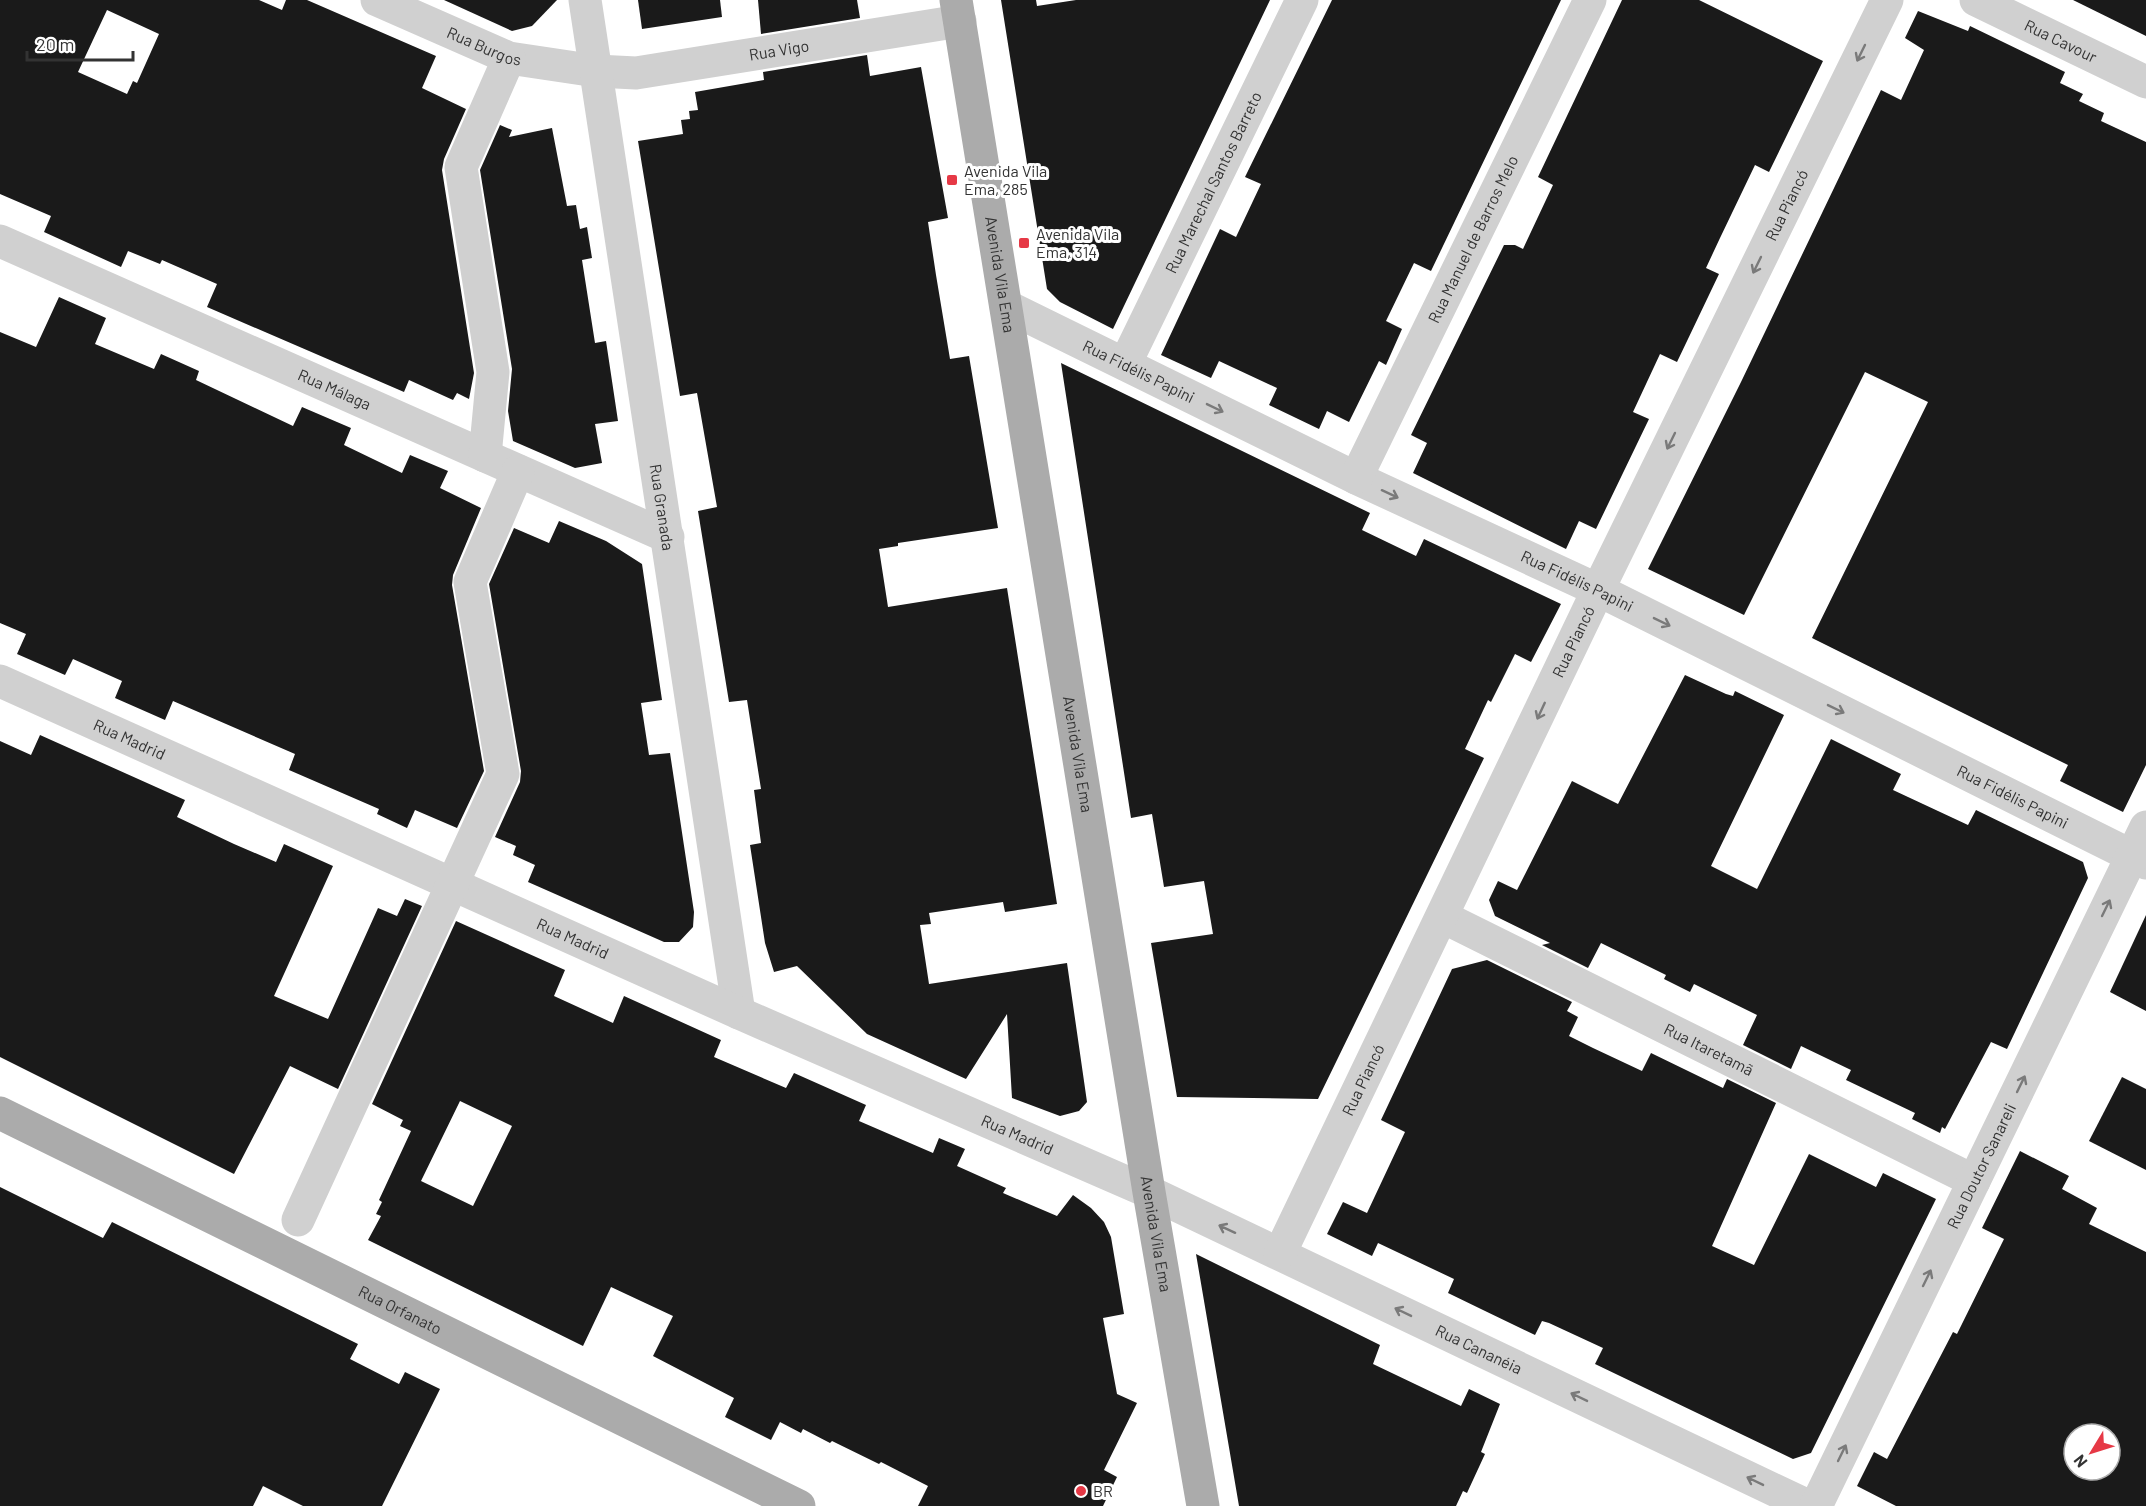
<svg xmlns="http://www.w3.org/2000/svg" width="2146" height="1506" viewBox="0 0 2146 1506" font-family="Barlow,sans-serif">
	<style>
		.building { fill: #1a1a1a; fill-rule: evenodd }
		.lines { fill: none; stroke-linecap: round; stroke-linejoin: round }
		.minor { stroke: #d0d0d0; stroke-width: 33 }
		.major { stroke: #ababab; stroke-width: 33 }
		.oneway { stroke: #7a7a7a }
		.poi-dot { fill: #e63946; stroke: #fff; stroke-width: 2 }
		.labels { text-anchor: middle; stroke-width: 6; stroke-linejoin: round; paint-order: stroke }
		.street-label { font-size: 16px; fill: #333; stroke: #fff }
		.poi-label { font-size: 16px; fill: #333; stroke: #fff; text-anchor: start }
	</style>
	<rect width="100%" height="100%" fill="#fff"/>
	<g class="building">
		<path d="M 0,0 L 259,0 L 282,10 L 286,0 L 307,0 L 436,56 L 422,88 L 466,109 L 444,159 L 442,170 L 474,373 L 469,399 L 457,393 L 453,400 L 409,380 L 404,392 L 207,307 L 217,284 L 162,260 L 160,264 L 128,251 L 121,267 L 44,232 L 51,216 L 0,194 ZM 107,10 L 159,34 L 137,83 L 133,81 L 127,94 L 78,72 Z"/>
		<polygon points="444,0 557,0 532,26 512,31"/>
		<polygon points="638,0 720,0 722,17 642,29"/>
		<polygon points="758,0 857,0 860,18 761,34"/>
		<polygon points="1001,0 1036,0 1037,6 1076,0 1270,0 1113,329 1060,302 1047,289"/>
		<polygon points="1332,0 1561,0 1431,271 1414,263 1386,321 1402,329 1386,365 1379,361 1349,422 1327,411 1319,429 1269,405 1277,388 1219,361 1211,378 1161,355 1220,229 1236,237 1261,184 1245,177"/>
		<polygon points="1622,0 1699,0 1823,61 1769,172 1755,165 1720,238 1706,268 1719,274 1677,362 1660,354 1633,412 1649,419 1596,529 1579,521 1566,549 1413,473 1427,443 1411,435 1504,245 1515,245 1523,249 1553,185 1538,177"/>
		<polygon points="2073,0 2146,0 2146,36"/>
		<polygon points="1918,11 1968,31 1970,26 2065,72 2060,83 2083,94 2079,101 2104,113 2101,121 2146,142 2146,765 2123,812 2060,781 2068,765 1812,638 1928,402 1865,372 1744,615 1648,569 1741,382 1881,90 1901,100 1924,50 1905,38"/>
		<polygon points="867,55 870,76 921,67 948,218 928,222 936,275 950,359 969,356 998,528 898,543 898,546 879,549 888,607 1007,588 1057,904 1005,912 1003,902 929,913 931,924 920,925 929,984 1067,963 1087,1102 1079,1111 1060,1116 1012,1098 1007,1014 966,1079 867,1034 797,966 774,972 765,943 750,845 761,843 754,790 761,789 752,732 747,700 729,702 698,511 717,507 697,393 680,396 638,141 683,134 681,120 690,119 689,111 698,110 695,92 764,80 763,72"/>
		<polygon points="500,125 512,130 509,137 552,128 567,206 576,205 580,229 587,227 592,258 582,260 595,343 606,341 618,421 595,424 602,463 575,468 513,441 508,411 512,369 480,170"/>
		<polygon points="59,297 106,318 95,344 154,369 161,354 199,371 196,380 293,426 302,407 351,428 344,445 402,473 410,455 448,471 440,488 481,508 453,575 452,585 484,771 457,828 415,810 407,828 377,814 379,809 289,770 295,754 173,701 165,720 115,698 122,681 73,659 65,675 17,654 26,634 0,623 0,332 36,347"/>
		<polygon points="1061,363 1370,513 1362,530 1416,556 1424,539 1561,604 1531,662 1515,654 1491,702 1488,700 1465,749 1484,758 1318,1099 1177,1097 1151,943 1213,934 1204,881 1164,887 1152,814 1131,818"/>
		<polygon points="559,521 606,541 642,564 662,700 641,703 649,755 670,753 694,912 693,927 679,942 664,942 528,882 535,865 513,855 516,846 495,837 520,782 521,771 489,584 514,528 549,543"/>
		<polygon points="1685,675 1726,694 1733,696 1735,691 1784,715 1711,866 1757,889 1831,739 1901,774 1893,790 1968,825 1976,810 2083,862 2088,878 2007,1049 1991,1042 1945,1129 1942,1127 1940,1133 1912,1119 1915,1113 1846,1080 1851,1070 1801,1046 1791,1069 1743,1045 1757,1015 1694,984 1690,992 1664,979 1666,975 1601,943 1588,968 1542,945 1550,943 1495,916 1489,900 1498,881 1517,890 1572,781 1618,804"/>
		<polygon points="40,735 185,800 177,817 234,844 276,862 284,844 333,866 274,996 328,1019 378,908 397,916 405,899 422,906 338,1089 290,1066 234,1174 0,1057 0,741 31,755"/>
		<polygon points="2146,915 2146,1011 2110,992"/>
		<path d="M 456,921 L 565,970 L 554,996 L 613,1023 L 624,996 L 721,1040 L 714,1057 L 786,1088 L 794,1073 L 866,1105 L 859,1121 L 933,1153 L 939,1138 L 965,1149 L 957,1166 L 1006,1188 L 1003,1193 L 1057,1216 L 1073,1195 L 1091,1208 L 1104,1222 L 1111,1237 L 1124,1314 L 1103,1318 L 1117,1394 L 1137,1403 L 1104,1470 L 1117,1477 L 1103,1506 L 918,1506 L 928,1486 L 881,1462 L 879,1464 L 832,1441 L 830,1443 L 803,1429 L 801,1433 L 780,1422 L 771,1440 L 725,1417 L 734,1398 L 653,1356 L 673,1316 L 611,1287 L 583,1346 L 368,1240 L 381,1216 L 376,1214 L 382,1202 L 379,1200 L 411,1131 L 400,1126 L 403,1120 L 372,1104 ZM 460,1101 L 512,1126 L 473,1206 L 421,1181 Z"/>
		<polygon points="1487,960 1572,1002 1567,1011 1578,1017 1569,1036 1593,1048 1642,1071 1651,1053 1723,1088 1727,1079 1776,1103 1712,1246 1754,1265 1809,1154 1876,1187 1883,1173 1936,1199 1811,1453 1793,1459 1595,1364 1603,1348 1549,1323 1542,1321 1535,1335 1483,1310 1448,1293 1454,1279 1378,1243 1372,1256 1327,1234 1343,1202 1367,1213 1405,1132 1381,1120 1452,969"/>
		<polygon points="2122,1077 2146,1089 2146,1170 2089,1141"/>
		<path d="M 2020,1151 L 2069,1176 L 2062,1189 L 2097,1208 L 2089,1224 L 2146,1252 L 2146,1506 L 1896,1506 L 1857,1486 L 1874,1452 L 1887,1459 L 1953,1332 L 1957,1334 L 2004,1239 L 1982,1228 ZM 2074,1434 L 2110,1434 L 2110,1470 L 2074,1470 Z"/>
		<polygon points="0,1187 103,1238 112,1222 358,1344 350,1359 399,1384 405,1372 440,1389 382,1506 303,1506 263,1486 253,1506 0,1506"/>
		<polygon points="1196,1254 1380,1345 1373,1364 1461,1406 1469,1389 1500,1404 1481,1452 1485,1454 1467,1493 1463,1491 1456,1506 1239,1506"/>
	</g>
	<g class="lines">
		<g class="minor">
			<path id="s1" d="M 377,0 L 509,58 L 596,71 L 636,73 L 960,21"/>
			<path id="s2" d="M 585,0 L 739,1013"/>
			<path id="s3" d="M 1976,0 L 2146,82"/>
			<path id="s4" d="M 0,241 L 668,537"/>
			<path id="s5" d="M 1006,306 L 1356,478 L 1598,590 L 2146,863"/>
			<path id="s6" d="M 1125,364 L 1302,0"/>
			<polyline points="485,456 493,372 461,167 509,58"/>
			<path id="s7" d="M 1356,478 L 1590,0"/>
			<path id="s8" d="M 0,681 L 739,1013 L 1149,1192 L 1808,1506"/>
			<path id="s9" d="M 1443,917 L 1974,1181"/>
			<polyline points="298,1220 503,774 470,582 518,471"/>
			<path id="s10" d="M 1280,1253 L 1598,590 L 1887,0"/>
			<path id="s11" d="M 1816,1506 L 2146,827"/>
		</g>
		<g class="major">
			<path id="s12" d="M 956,0 L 1149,1192 L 1203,1506"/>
			<path id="s13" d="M 0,1113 L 799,1506"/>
		</g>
	</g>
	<defs><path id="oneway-shaft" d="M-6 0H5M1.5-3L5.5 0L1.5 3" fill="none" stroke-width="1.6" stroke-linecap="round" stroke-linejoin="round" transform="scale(1.5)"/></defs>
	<g class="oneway">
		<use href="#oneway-shaft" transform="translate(1861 53) rotate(116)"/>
		<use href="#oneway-shaft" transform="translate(1757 265) rotate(116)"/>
		<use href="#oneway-shaft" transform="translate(1215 408) rotate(26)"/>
		<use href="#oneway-shaft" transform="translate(1671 441) rotate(116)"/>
		<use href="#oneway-shaft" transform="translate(1390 494) rotate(25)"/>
		<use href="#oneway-shaft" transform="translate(1662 622) rotate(26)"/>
		<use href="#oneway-shaft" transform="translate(1836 709) rotate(26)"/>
		<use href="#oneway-shaft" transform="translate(1541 711) rotate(115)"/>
		<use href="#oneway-shaft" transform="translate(2106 908) rotate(-64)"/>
		<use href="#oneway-shaft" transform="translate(2021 1084) rotate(-64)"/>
		<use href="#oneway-shaft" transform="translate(1227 1229) rotate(-155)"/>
		<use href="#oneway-shaft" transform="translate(1927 1278) rotate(-64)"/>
		<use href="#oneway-shaft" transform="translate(1403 1312) rotate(-154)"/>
		<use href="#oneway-shaft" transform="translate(1579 1397) rotate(-154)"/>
		<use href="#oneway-shaft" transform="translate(1842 1453) rotate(-64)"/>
		<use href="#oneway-shaft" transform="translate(1755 1481) rotate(-154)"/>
	</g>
	<g class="poi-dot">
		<rect x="946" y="174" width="12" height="12" rx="3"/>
		<rect x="1018" y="237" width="12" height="12" rx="3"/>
		<circle cx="1081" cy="1491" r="6"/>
	</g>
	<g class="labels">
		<g class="street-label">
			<text dy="6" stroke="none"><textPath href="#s3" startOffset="94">Rua Cavour</textPath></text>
			<text dy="6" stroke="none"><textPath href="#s1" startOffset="117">Rua Burgos</textPath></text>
			<text dy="6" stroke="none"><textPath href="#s1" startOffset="417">Rua Vigo</textPath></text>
			<text dy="6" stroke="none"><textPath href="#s6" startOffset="202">Rua Marechal Santos Barreto</textPath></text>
			<text dy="6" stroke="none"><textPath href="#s10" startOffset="1164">Rua Piancó</textPath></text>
			<text dy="6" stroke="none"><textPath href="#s7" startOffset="266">Rua Manuel de Barros Melo</textPath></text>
			<text dy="6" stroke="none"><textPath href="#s12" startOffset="278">Avenida Vila Ema</textPath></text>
			<text dy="6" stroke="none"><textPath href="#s5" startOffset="148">Rua Fidélis Papini</textPath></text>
			<text dy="6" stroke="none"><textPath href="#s4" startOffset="366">Rua Málaga</textPath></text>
			<text dy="6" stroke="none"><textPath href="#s2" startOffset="513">Rua Granada</textPath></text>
			<text dy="6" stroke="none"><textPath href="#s5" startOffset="634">Rua Fidélis Papini</textPath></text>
			<text dy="6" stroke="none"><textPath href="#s10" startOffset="678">Rua Piancó</textPath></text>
			<text dy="6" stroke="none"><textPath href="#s8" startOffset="142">Rua Madrid</textPath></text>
			<text dy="6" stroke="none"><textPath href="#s12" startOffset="764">Avenida Vila Ema</textPath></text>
			<text dy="6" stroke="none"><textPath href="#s5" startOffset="1120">Rua Fidélis Papini</textPath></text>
			<text dy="6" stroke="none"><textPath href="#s8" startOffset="628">Rua Madrid</textPath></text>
			<text dy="6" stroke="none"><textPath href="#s9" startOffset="297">Rua Itaretamã</textPath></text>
			<text dy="6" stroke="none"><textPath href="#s10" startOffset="192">Rua Piancó</textPath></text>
			<text dy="6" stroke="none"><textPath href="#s8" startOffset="1114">Rua Madrid</textPath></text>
			<text dy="6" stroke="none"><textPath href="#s11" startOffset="378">Rua Doutor Sanareli</textPath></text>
			<text dy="6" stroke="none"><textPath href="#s12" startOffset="1250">Avenida Vila Ema</textPath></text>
			<text dy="6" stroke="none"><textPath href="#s13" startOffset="446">Rua Orfanato</textPath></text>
			<text dy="6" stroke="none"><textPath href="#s8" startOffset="1623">Rua Cananéia</textPath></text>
		</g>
		<g class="poi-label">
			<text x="964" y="177">Avenida Vila<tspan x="964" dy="18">Ema, 285</tspan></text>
			<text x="1036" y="240">Avenida Vila<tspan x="1036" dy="18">Ema, 314</tspan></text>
			<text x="1093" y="1497">BR</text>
		</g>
	</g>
	<g transform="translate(2092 1452) rotate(232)"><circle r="28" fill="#ffffff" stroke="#adadad" stroke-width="1.5"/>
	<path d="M0-4.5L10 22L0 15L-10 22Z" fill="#e63946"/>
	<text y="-9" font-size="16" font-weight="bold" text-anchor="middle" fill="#333333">N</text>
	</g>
	<path d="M27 51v9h106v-9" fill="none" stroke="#333333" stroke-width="3"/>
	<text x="36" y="51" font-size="18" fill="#333333" stroke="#ffffff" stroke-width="4.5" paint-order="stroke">20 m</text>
</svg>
